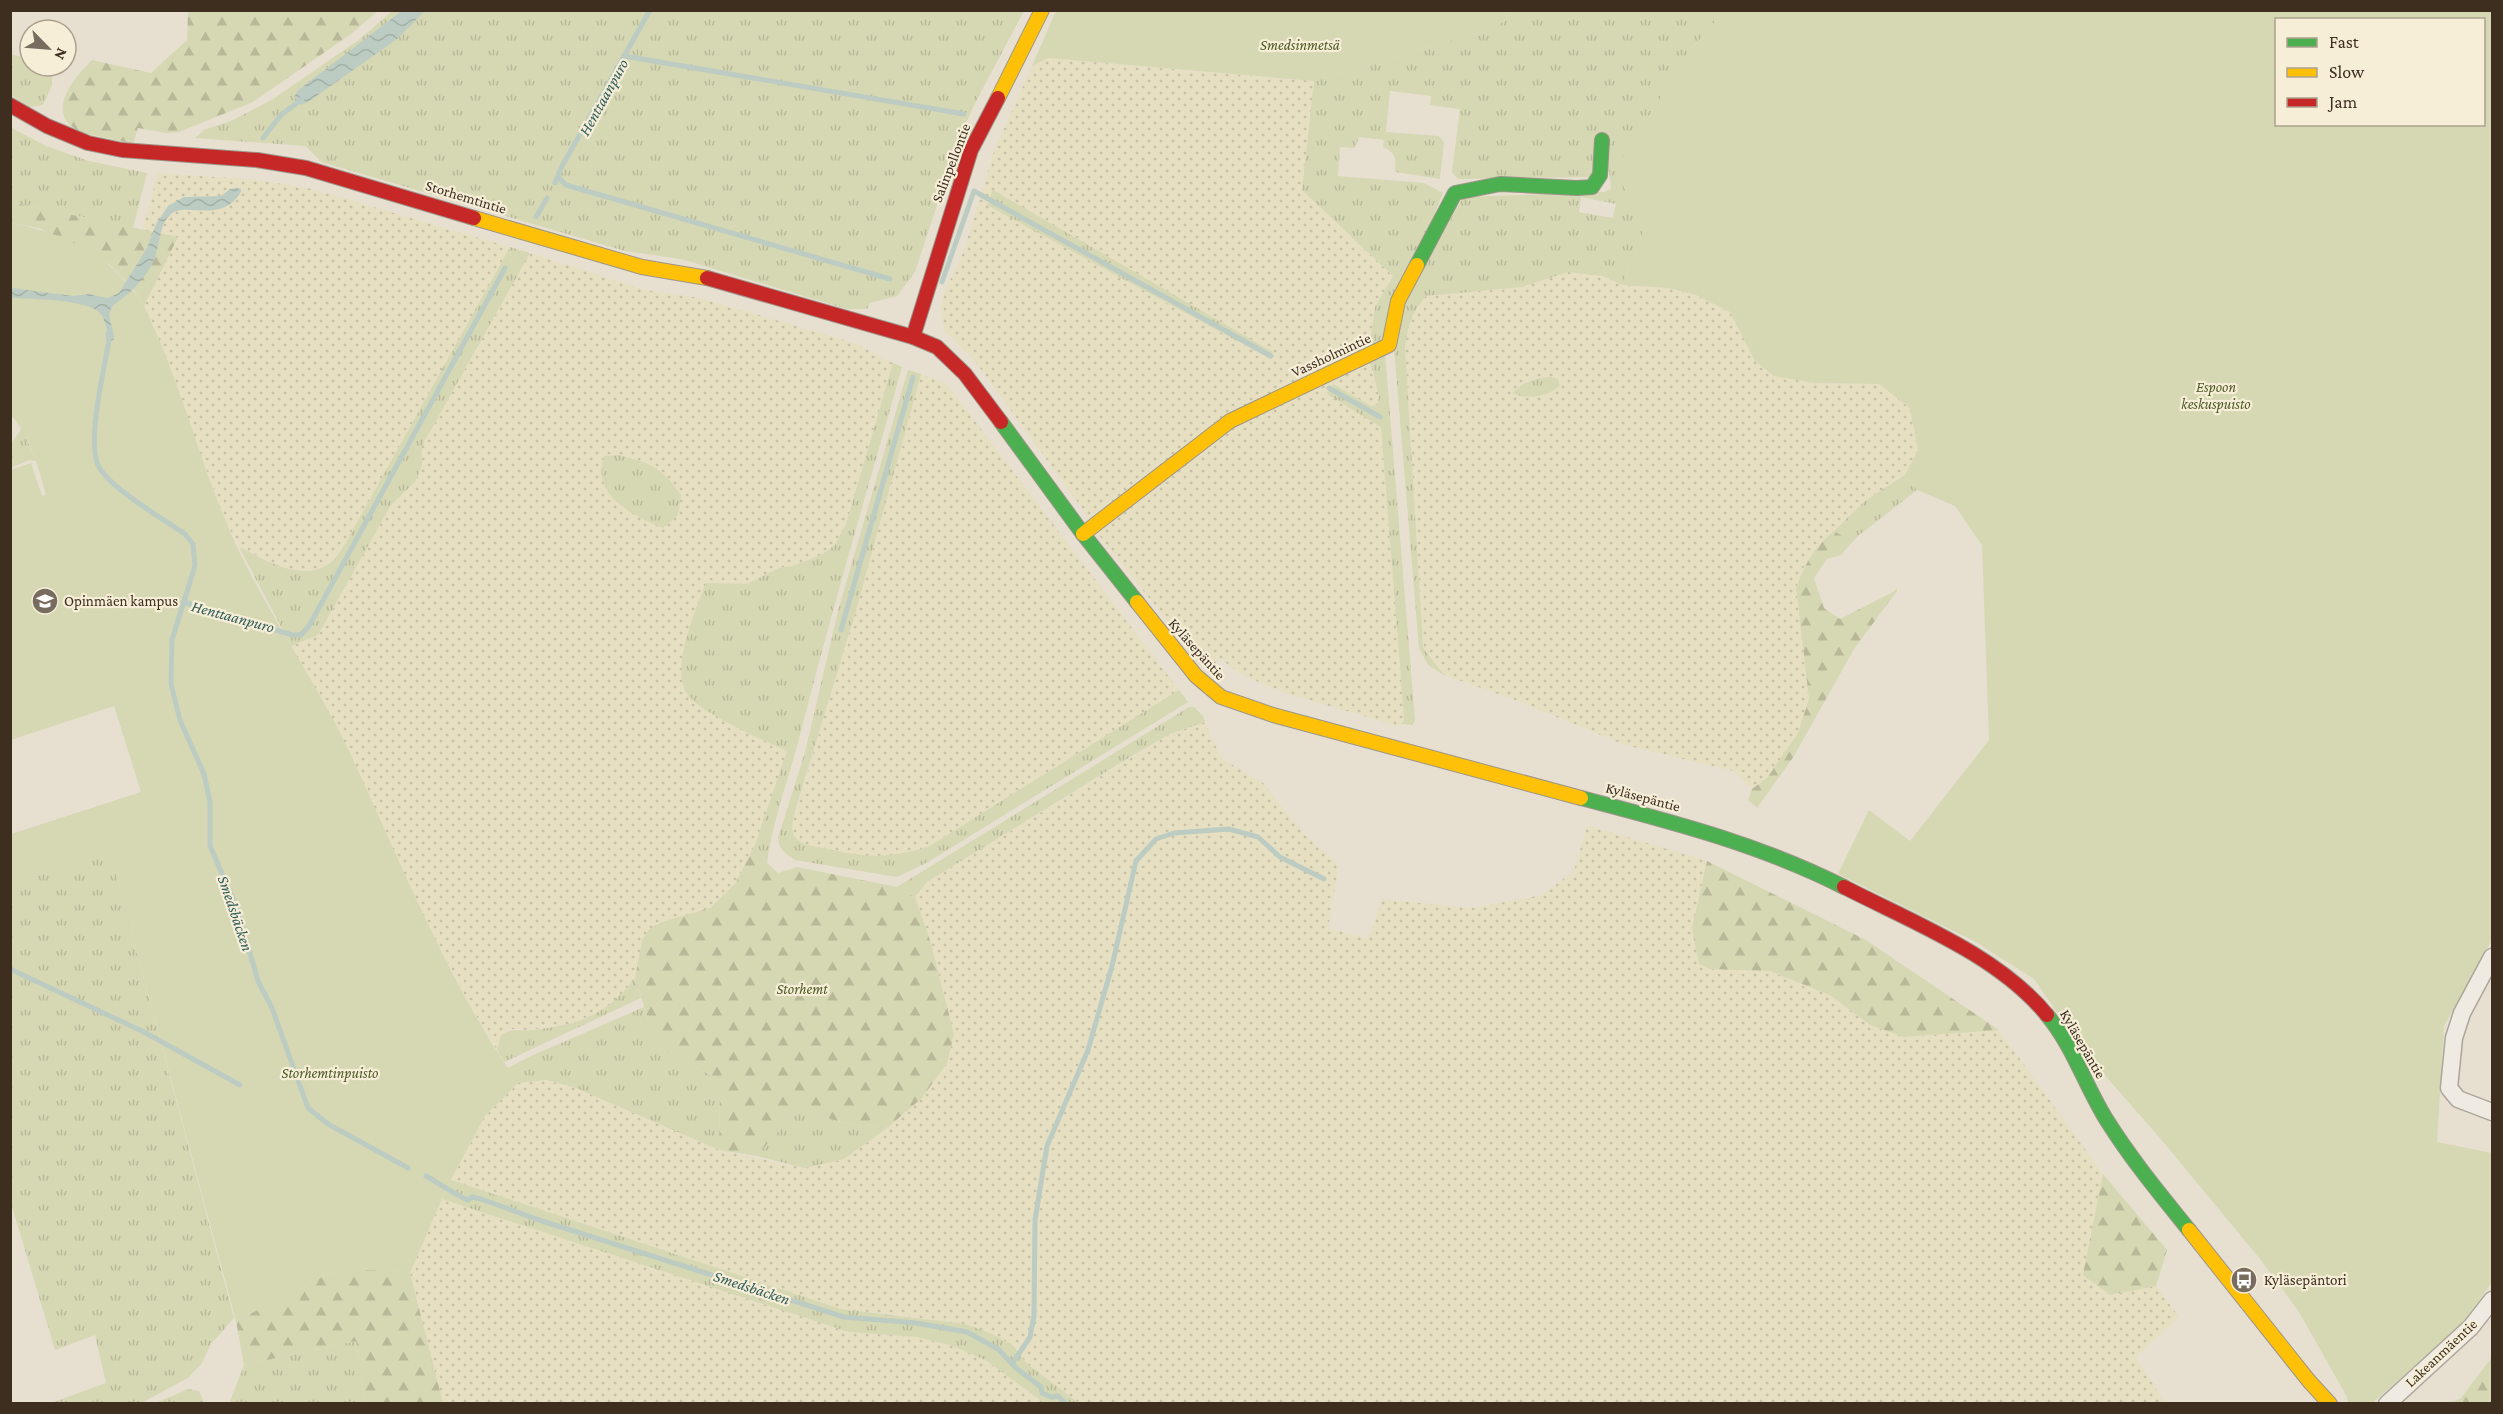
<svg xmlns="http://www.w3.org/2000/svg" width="2503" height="1414" viewBox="0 0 2503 1414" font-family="'Crimson Pro',serif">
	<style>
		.farmland { fill: url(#farmland-dots); fill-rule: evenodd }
		.grass { fill: url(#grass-tufts); fill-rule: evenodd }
		.forest { fill: url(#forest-firs) }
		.green { fill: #d6d7b3; fill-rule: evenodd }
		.water { fill: url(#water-waves) }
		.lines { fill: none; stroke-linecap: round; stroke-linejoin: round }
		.stream { stroke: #bcccc2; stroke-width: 5 }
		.street-casing { stroke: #ada599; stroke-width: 19 }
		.fast-casing { stroke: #9c958a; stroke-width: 16 }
		.slow-casing { stroke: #9c958a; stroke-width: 16 }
		.jam-casing { stroke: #9c958a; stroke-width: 16 }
		.street { stroke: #efebe3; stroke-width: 16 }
		.fast { stroke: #4caf50; stroke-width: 14 }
		.slow { stroke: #ffc107; stroke-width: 14 }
		.jam { stroke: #c62828; stroke-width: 14 }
		.labels { text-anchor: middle; stroke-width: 4.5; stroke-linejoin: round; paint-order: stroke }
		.park-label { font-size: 15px; font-style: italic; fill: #4d5a26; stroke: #f7eed8 }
		.street-label { font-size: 15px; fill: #3d2e20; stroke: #f7eed8 }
		.poi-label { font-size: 15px; fill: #3d2e20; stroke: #f7eed8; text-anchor: start }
		.water-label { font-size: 16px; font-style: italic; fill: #2f5d5a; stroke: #f7eed8 }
	</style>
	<defs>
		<pattern id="farmland-dots" width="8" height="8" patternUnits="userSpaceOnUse" patternTransform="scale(1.5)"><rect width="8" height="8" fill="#e6dfc2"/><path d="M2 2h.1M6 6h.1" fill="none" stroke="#c6c0a6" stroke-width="1.8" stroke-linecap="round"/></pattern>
		<pattern id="grass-tufts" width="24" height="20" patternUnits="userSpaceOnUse" patternTransform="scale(1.5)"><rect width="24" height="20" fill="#d6d7b3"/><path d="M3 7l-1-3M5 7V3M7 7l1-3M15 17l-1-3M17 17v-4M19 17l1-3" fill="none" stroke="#b9b99a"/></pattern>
		<pattern id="forest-firs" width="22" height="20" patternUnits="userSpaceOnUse" patternTransform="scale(1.5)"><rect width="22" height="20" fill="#d6d7b3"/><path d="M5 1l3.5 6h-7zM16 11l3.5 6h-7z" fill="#b9b99a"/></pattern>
		<pattern id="water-waves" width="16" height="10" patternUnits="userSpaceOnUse" patternTransform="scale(1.5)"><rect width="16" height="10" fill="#bcccc2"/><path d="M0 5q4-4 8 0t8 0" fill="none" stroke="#a2b0a6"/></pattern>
	</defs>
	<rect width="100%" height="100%" fill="#e7e0d1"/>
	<g class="farmland">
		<path d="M 1047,58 L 1314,81 L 1302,190 L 1393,276 L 1375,307 L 1369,352 L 1228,416 L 1090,519 L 974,360 L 944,330 L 941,309 L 943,295 L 963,253 L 994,151 L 1032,66 ZM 993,191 L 1273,352 L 1271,356 L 1269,359 L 987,205 Z"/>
		<polygon points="158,173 258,180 312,189 510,247 345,544 328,565 311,571 286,569 239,547 224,518 154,326 144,306 177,238 142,230"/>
		<polygon points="530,253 645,290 700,298 855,343 893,363 846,524 835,545 821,555 793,566 779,568 747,584 687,635 682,667 683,683 771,744 787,751 755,845 735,884 710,908 662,922 642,941 635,978 621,996 600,1012 566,1025 529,1030 511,1029 501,1035 497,1050 468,1002 422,913 347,747 291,646 318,635 391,505 415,482 422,466 422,446"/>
		<path d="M 1568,272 L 1603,276 L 1622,285 L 1668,288 L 1696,295 L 1730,312 L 1755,361 L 1815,383 L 1879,384 L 1910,408 L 1918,450 L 1905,475 L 1865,501 L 1821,542 L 1802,570 L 1796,588 L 1809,699 L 1798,733 L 1767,778 L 1752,789 L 1733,771 L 1625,745 L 1515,700 L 1444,675 L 1423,648 L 1405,348 L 1408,321 L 1415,309 L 1426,296 L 1522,287 ZM 1536,378 L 1556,389 L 1528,398 L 1518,386 Z"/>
		<polygon points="1370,360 1379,397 1377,405 1371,406 1333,384 1381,427 1403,704 1404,720 1398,726 1288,694 1244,676 1219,658 1209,673 1097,533 1236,424"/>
		<polygon points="921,374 946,383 1179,690 928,847 894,856 866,857 804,844 796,838 791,827 855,614"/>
		<polygon points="1205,722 1221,758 1263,783 1305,835 1339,865 1328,928 1368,939 1382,899 1472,908 1542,895 1574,871 1587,825 1707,861 1692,928 1710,969 1770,971 1830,995 1870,1025 1904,1037 1999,1030 2103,1174 2084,1275 2110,1295 2156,1286 2179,1317 2136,1357 2165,1403 1079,1403 1026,1363 1013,1346 917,1317 841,1309 451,1180 485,1116 518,1083 546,1080 576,1088 719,1150 804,1168 844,1159 887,1128 922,1098 947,1063 954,1034 930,940 915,897 927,882 1170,734"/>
		<polygon points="442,1199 849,1332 917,1337 953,1346 987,1361 1044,1403 443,1403 410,1273"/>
	</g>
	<g class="grass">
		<polygon points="392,11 1024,11 974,105 957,144 915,272 897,296 870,303 867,309 847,309 681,259 625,251 321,162 306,146 195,138 204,130 233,120 273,99 360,39"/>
		<path d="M 1513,11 L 1724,11 L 1691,50 L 1644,230 L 1622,285 L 1603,276 L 1568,272 L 1522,287 L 1426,296 C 1411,313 1408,326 1405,348 L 1423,648 L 1444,675 L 1428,665 L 1419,648 L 1394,349 L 1398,315 L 1463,197 L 1604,192 L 1611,189 L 1609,169 L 1597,177 L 1458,179 L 1452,172 L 1460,109 L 1430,105 L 1431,96 L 1390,91 L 1386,132 L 1439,136 L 1444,142 L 1440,179 L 1395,172 C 1396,158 1396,153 1383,147 L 1384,140 L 1359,137 L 1355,148 L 1340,147 L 1338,176 L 1424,183 L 1443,193 L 1385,337 L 1369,352 L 1375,307 L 1393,276 L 1302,190 L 1314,81 L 1498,26 ZM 1581,197 L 1616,204 L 1613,218 L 1579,212 Z"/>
		<polygon points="10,54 30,59 30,66 52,66 52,85 43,105 30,107 11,95"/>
		<polygon points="10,127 46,146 89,161 147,173 133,228 11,202"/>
		<polygon points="993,190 1273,352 1270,359 987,205"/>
		<path d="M 510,247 L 530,253 L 422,446 L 422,466 L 415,482 L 391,505 L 318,635 L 291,646 L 239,547 C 264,559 299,582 327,565 C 334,561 340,551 345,544 Z"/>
		<polygon points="1385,353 1415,720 1413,725 1401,724 1404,720 1403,704 1381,427 1327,394 1333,384 1371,406 1377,405 1379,397 1370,360"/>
		<path d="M 893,363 L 902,367 C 868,489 831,612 800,735 C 789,778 773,819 767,863 L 755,845 L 787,751 C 766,742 699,712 687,694 C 670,667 696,610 706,583 L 747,584 L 779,568 L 793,566 L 821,555 L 835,545 L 846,524 Z"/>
		<path d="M 908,370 L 921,374 L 855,614 L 796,808 C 794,818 788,830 797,839 C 803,846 814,846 823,848 C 868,858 883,859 928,847 L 1179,690 L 1188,702 L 928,862 L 897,877 L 795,860 C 786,854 779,850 778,838 L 805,752 L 839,607 Z"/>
		<path d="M 1550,377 L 1558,379 L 1560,385 C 1549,397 1526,400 1513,393 C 1521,382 1536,378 1550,377 Z"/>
		<polygon points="22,428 36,461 30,460 12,467 10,445"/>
		<path d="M 618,455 C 651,463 661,467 681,495 L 678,515 L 663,528 C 632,515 591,496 604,456 Z"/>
		<polygon points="1905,475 1917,490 1858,536 1848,547 1846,538 1834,531 1865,501"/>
		<polygon points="1189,707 1194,707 1203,716 1205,722 1170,734 1135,754 927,882 915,897 897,887"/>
		<polygon points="110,851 234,1318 211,1344 202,1363 188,1378 141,1403 51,1403 106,1383 95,1335 55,1350 11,1203 10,885"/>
		<path d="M 635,978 L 641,998 L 504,1062 L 497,1050 L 501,1035 C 513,1028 520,1031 533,1030 C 578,1025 607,1015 635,978 Z"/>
		<polygon points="644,1007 657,1047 720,1080 719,1150 576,1088 546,1080 518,1083 508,1068 531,1056"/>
		<polygon points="799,1107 839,1122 887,1128 844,1159 804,1168 757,1156"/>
		<polygon points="451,1180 841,1309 965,1324 992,1334 1013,1345 1026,1363 1079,1403 1044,1403 987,1361 953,1346 917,1337 849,1332 442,1199"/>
		<polygon points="356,1341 365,1403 229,1404 244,1365"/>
		<polygon points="189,1389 199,1391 204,1403 155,1403"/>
	</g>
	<g class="forest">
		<path d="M 188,11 L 378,11 L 351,34 L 253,102 L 179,132 L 166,133 L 138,128 L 133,144 C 120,140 84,135 74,128 C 46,109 77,75 92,60 L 151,73 L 187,40 Z"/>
		<polygon points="10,202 178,237 144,306 131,286 110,265 39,228 11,223"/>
		<path d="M 1834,531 L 1846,538 L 1848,547 L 1841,555 L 1827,559 L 1814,578 L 1824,608 L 1840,619 L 1893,592 L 1897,588 L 1897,591 L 1854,649 L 1794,756 L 1757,808 L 1748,800 L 1752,789 L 1767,778 L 1798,733 L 1809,699 L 1796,588 C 1804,565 1815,546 1834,531 Z"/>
		<polygon points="755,845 767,863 778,873 797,867 897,887 915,897 930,940 954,1034 947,1063 922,1098 887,1128 839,1122 799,1107 757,1156 719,1150 720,1080 657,1047 635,978 642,941 649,929 662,922 710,908 735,884"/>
		<polygon points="1707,861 1866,940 1999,1030 1904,1037 1870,1025 1830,995 1770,971 1710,969 1699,964 1692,928"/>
		<polygon points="2103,1174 2167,1250 2156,1286 2110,1295 2083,1275"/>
		<polygon points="343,1270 388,1270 410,1273 443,1403 365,1403 356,1341 244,1365 236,1321 271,1303 296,1293 312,1280"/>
		<polygon points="2492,1357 2492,1403 2446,1403 2460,1399"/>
	</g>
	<g class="green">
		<polygon points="1056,11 1056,10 1513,11 1498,26 1314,81 1048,58 1032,66"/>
		<path d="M 1724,11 L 2492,11 L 2492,940 L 2444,1026 L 2437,1142 L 2492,1153 L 2492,1282 L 2462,1325 L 2371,1404 L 2348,1403 L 2347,1397 L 2299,1312 L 2260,1259 L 2160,1138 L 2086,1054 L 2034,979 L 1974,941 L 1838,874 L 1869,810 L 1910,841 L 1989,740 L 1982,545 L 1955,506 L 1917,490 L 1905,475 L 1918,450 L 1910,408 L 1879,384 L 1815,383 L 1774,376 L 1755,361 L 1730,312 L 1696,295 L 1668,288 L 1622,285 L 1644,230 L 1615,169 L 1691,50 ZM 2276,20 L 2484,20 L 2484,124 L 2276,124 Z"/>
		<path d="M 11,223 C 68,234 112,256 144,306 C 177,374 196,448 224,517 C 257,599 310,670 348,749 C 401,862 446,980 518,1083 L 485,1116 L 447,1187 L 410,1273 L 388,1270 L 343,1270 L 312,1280 L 296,1293 L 271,1303 L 236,1321 L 110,852 L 11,885 L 11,834 L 141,792 L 114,706 L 11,740 L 10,470 L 31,463 L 42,496 L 46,495 C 38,466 31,438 11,415 Z"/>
	</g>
	<g class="water">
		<polygon points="403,10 425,11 397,39 308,102 300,105 295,98 297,91"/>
		<path d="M 236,188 L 241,189 L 241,192 C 221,225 187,201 171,214 C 159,224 160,244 155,257 C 150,271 139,284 128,294 C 123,299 114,303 111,309 C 106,317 115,331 114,340 L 109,341 C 107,333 106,321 101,314 C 89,299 30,299 11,298 L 11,288 L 73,296 L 89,294 L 108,298 L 119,293 L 147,248 L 156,224 L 168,206 L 184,197 L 221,196 L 230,189 Z"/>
	</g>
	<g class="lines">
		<g class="stream">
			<polyline points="624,56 964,114"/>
			<polyline points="263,138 281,115 302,99"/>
			<polyline points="558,177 566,185 890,279"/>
			<polyline points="555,183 561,168 650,10"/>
			<polyline points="536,217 547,198"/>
			<polyline points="942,282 974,191 1271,356"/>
			<path d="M 108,334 L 109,341 C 104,369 87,440 98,465 C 108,487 163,519 185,534 L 193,544 L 195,566 L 172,640 L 171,684 L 180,720 L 204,774 L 210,802 L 210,846 L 237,908 L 258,981 L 272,1008 L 308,1108 L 328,1124 L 408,1168"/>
			<polyline points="1329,388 1380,417"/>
			<polyline points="183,602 292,635 301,635 309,626 505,268"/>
			<polyline points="841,630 913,377"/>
			<polyline points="10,969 144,1032 240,1085"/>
			<path d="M 426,1176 C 437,1182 460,1198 468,1200 L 472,1197 L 481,1199 L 542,1221 L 844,1317 L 916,1323 L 967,1332 L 998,1349 L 1016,1368 L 1041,1387 L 1042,1393 L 1051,1397 L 1058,1396 L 1066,1404"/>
			<polyline points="1012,1364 1030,1337 1034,1316 1035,1220 1047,1146 1088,1050 1112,966 1136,861 1156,839 1174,833 1229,829 1258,837 1280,857 1324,879"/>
		</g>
		<defs>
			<g id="street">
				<polyline points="2492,957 2462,1013 2454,1038 2449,1088 2458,1099 2492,1112"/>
				<polyline points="2387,1404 2471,1327 2492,1300"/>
			</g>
			<g id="fast">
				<polyline points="1417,265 1455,193 1500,184 1577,188 1592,187 1600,175 1602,140"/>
				<polyline points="1001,422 1083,534 1137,602"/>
				<path d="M 1581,798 C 1672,822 1759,844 1844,887"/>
				<path d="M 2047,1015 C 2073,1046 2085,1085 2106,1119 C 2131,1159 2160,1194 2189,1230"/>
			</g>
			<g id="slow">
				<polyline points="998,98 1042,10"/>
				<polyline points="474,218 642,267 707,278"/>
				<polyline points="1083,534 1230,421 1389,345 1398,301 1417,265"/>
				<polyline points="1137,602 1196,676 1221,697 1273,715 1581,798"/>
				<polyline points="2189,1230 2309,1381 2330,1404"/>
			</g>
			<g id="jam">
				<polyline points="10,105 47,126 88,143 122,150 257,160 306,168 474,218"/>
				<polyline points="707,278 913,337 937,347 965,374 1001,422"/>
				<polyline points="913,337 971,150 998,98"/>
				<path d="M 1844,887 C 1912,922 1998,955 2047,1015"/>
			</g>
		</defs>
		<use href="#street" class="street-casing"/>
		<use href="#fast" class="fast-casing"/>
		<use href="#slow" class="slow-casing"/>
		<use href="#jam" class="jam-casing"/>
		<use href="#street" class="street"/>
		<use href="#fast" class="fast"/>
		<use href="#slow" class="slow"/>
		<use href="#jam" class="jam"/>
	</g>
	<defs>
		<symbol id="school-disc" viewBox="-11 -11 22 22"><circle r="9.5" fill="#786c5e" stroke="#f7eed8"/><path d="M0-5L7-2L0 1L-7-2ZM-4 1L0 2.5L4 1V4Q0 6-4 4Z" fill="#fff"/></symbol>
		<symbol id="bus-disc" viewBox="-11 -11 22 22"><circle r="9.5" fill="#786c5e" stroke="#f7eed8"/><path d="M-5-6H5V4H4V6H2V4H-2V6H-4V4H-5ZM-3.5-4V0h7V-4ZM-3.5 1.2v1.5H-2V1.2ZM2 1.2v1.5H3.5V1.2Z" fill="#fff"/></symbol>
	</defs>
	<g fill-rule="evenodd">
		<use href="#school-disc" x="30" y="586" width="30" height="30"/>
		<use href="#bus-disc" x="2229" y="1265" width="30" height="30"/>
	</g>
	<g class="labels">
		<g class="park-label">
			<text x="1300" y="50">Smedsinmetsä</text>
			<text x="2216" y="392">Espoon<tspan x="2216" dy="17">keskuspuisto</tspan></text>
			<text x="802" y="994">Storhemt</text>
			<text x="330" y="1078">Storhemtinpuisto</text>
		</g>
		<g class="street-label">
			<text transform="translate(951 163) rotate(-69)" y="5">Salinpellontie</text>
			<text transform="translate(466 197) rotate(17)" y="5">Storhemtintie</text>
			<text transform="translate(1331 355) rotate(-25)" y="5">Vassholmintie</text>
			<text transform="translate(1197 649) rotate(48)" y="5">Kyläsepäntie</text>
			<text transform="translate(1643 797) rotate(15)" y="5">Kyläsepäntie</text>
			<text transform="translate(2083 1044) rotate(60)" y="5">Kyläsepäntie</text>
			<text transform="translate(2441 1353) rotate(-43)" y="5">Lakeanmäentie</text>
		</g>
		<g class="poi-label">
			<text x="64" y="606">Opinmäen kampus</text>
			<text x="2264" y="1285">Kyläsepäntori</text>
		</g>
		<g class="water-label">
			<text transform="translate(603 97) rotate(-61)" y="6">Henttaanpuro</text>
			<text transform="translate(233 616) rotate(15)" y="6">Henttaanpuro</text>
			<text transform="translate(236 913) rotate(71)" y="6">Smedsbäcken</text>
			<text transform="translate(752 1287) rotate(18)" y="6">Smedsbäcken</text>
		</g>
	</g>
	<rect width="2503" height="1414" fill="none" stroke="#3d2e20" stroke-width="24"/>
	<rect x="2275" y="18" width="210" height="108" fill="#f7eed8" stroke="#ada18e" stroke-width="1.5"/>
	<rect x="2287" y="38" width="30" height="9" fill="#4caf50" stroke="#ada18e" stroke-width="1.5"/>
	<text x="2329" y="48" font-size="18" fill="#3d2e20">Fast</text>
	<rect x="2287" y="68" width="30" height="9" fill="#ffc107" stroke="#ada18e" stroke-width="1.5"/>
	<text x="2329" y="78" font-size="18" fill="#3d2e20">Slow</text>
	<rect x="2287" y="98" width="30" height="9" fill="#c62828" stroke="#ada18e" stroke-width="1.5"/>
	<text x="2329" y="108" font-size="18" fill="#3d2e20">Jam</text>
	<g transform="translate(48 48) rotate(115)"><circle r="28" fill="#f7eed8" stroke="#ada18e" stroke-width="1.5"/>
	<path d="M0-4.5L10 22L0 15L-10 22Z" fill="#786c5e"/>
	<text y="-9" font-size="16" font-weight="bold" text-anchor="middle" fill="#3d2e20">N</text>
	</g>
</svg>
